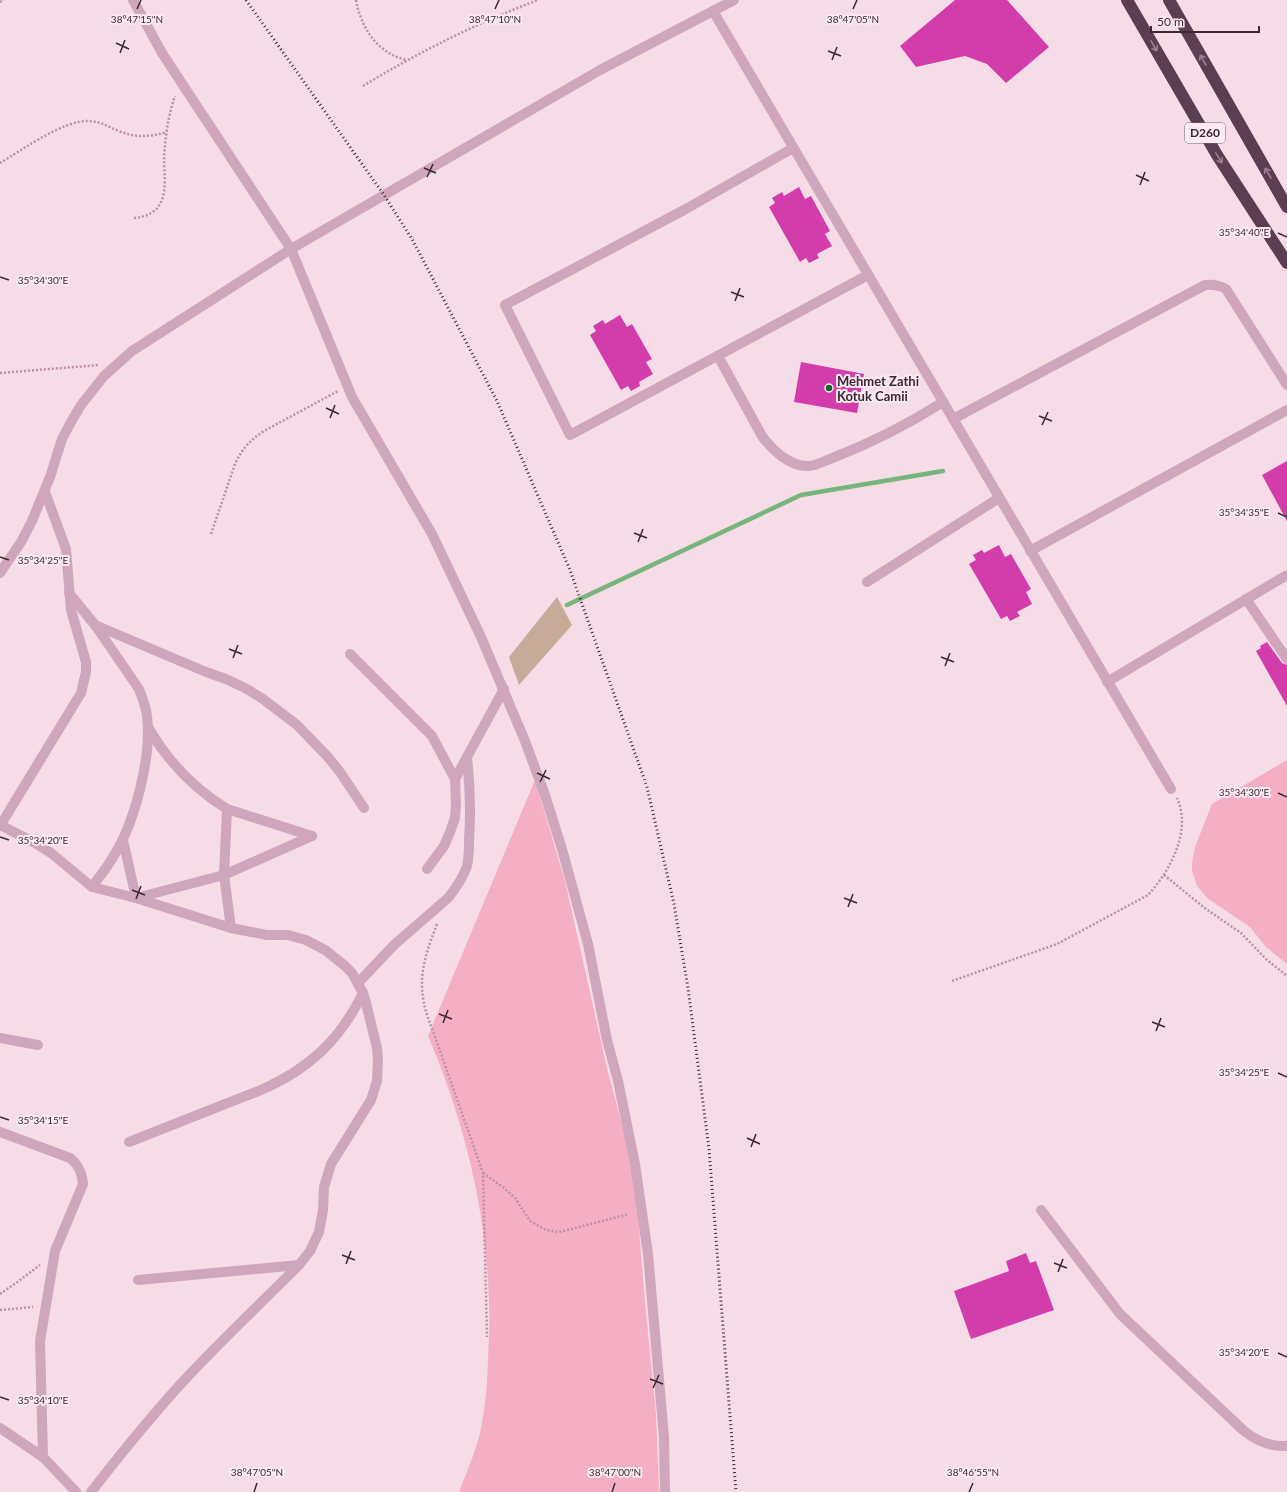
<svg xmlns="http://www.w3.org/2000/svg" width="1287" height="1492" viewBox="0 0 1287 1492" font-family="Lato,sans-serif">
	<style>
		.green { fill: #c6aa9a }
		.sand { fill: #f4afc5 }
		.lines { fill: none; stroke-linecap: round; stroke-linejoin: round }
		.stream { stroke: #78b57c; stroke-width: 4.5 }
		.building { fill: #d33cab }
		.path { stroke: #bb90a7; stroke-width: 2.5; stroke-dasharray: 2 2; stroke-linecap: butt }
		.minor { stroke: #cfa6bb; stroke-width: 10 }
		.highway { stroke: #5c3e52; stroke-width: 12 }
		.rail { stroke: #3a2834; stroke-width: 3; stroke-dasharray: 1 3; stroke-linecap: butt }
		.oneway { stroke: #9c8292 }
		.ticks { fill: none; stroke: #3a2834; stroke-width: 1.5 }
		.poi-dot { fill: #18611f; stroke: #fce9f1; stroke-width: 1.5 }
		.labels { text-anchor: middle; stroke-width: 4; stroke-linejoin: round; paint-order: stroke }
		.shield { fill: #fce9f1; stroke: #74626d; stroke-width: 1 }
		.shield-label { font-size: 12px; font-weight: bold; fill: #3a2834 }
		.poi-label { font-size: 13px; font-weight: bold; fill: #3a2834; stroke: #fce9f1; text-anchor: start }
		.ticks-label { font-size: 10px; text-anchor: middle; fill: #3a2834; stroke: #fce9f1; stroke-width: 4; stroke-linejoin: round; paint-order: stroke }
	</style>
	<rect width="100%" height="100%" fill="#f5dce7"/>
	<polygon class="green" points="557,597 572,625 519,685 509,657"/>
	<g class="sand">
		<polygon points="1287,760 1287,964 1266,947 1250,927 1207,898 1197,886 1192,871 1192,863 1195,847 1212,804"/>
		<path d="M 535,780 L 565,881 L 607,1068 L 626,1140 L 633,1177 L 638,1214 L 644,1292 L 656,1414 L 659,1492 L 459,1492 C 465,1476 472,1460 477,1444 C 485,1418 487,1386 488,1360 C 495,1248 472,1139 428,1036 Z"/>
	</g>
	<g class="lines">
		<polyline class="stream" points="567,605 801,495 943,471"/>
	</g>
	<g class="building">
		<polygon points="955,0 1007,0 1049,47 1006,83 987,64 965,56 916,67 900,46"/>
		<polygon points="799,187 805,199 811,196 830,231 825,234 832,246 817,254 819,258 809,263 806,258 800,262 769,207 775,203 772,198 782,192 784,196"/>
		<polygon points="620,315 627,327 632,324 652,359 646,362 653,374 639,382 640,386 631,391 628,386 621,390 590,335 596,331 593,326 603,320 605,324"/>
		<polygon points="801,362 864,374 857,413 794,402"/>
		<polygon points="1287,461 1287,521 1262,475"/>
		<polygon points="999,545 1005,557 1011,554 1031,589 1026,592 1032,604 1017,612 1020,616 1010,621 1007,616 1001,619 969,564 976,560 973,555 982,550 984,553"/>
		<polygon points="1267,642 1282,663 1287,665 1287,706 1256,651 1261,648 1260,646"/>
		<polygon points="1026,1253 1030,1263 1036,1261 1054,1310 971,1339 954,1291 1009,1271 1006,1261"/>
	</g>
	<g class="lines">
		<g class="path">
			<path d="M 356,0 C 357,5 358,10 360,15 C 368,38 383,54 406,60"/>
			<polyline points="0,2 4,0"/>
			<path d="M 363,86 C 419,52 477,23 538,0"/>
			<path d="M 0,163 C 22,150 65,119 90,121 C 103,122 108,127 119,131 C 135,138 150,137 167,132"/>
			<path d="M 134,218 C 145,217 156,213 161,202 C 167,190 164,172 164,159 C 165,138 168,116 175,96"/>
			<polyline points="0,373 99,365"/>
			<path d="M 211,534 L 235,464 C 242,449 250,440 264,431 L 338,391"/>
			<polyline points="1164,875 1206,909 1241,933 1266,959 1287,976"/>
			<path d="M 437,924 C 421,965 415,989 433,1031 L 483,1173 L 487,1337"/>
			<path d="M 952,981 L 1057,944 L 1148,895 C 1170,871 1192,831 1177,798"/>
			<polyline points="483,1173 504,1188 515,1198 530,1221 546,1230 559,1232 629,1214"/>
			<polyline points="0,1294 16,1283 40,1265"/>
			<polyline points="0,1310 33,1307"/>
		</g>
		<g class="minor">
			<polyline points="133,0 162,53 181,82 291,249 352,397 432,534 481,637 525,741 545,795 562,849 588,944 607,1040 618,1081 635,1164 648,1254 664,1437 665,1492"/>
			<polyline points="713,11 1171,789"/>
			<polyline points="793,148 684,210 505,305 570,435 868,275"/>
			<path d="M 718,356 L 762,436 C 772,450 790,467 809,466 C 816,466 824,461 830,459 C 869,444 907,425 943,402"/>
			<path d="M 953,419 L 1205,285 C 1213,284 1219,285 1226,289 L 1287,385"/>
			<polyline points="1030,551 1287,410"/>
			<polyline points="0,573 21,542 32,521 50,477 62,439 71,422 81,405 104,376 132,351 291,249 600,70 734,0"/>
			<polyline points="867,582 999,498"/>
			<polyline points="69,593 95,625 206,672 226,679 245,688 263,699 297,725 327,756 340,772 364,808"/>
			<polyline points="1246,599 1287,659"/>
			<polyline points="350,654 432,736 455,779 456,803 455,818 450,832 444,846 427,869"/>
			<polyline points="1107,682 1287,575"/>
			<path d="M 148,727 C 168,762 193,788 227,809 L 224,875 L 231,928"/>
			<polyline points="455,779 504,689"/>
			<polyline points="227,809 312,836"/>
			<path d="M 0,825 L 35,843 L 51,853 L 92,887 L 136,898 L 231,928 L 267,935 L 288,935 L 306,940 L 325,950 L 344,965 L 352,973 L 363,993 L 366,1003 L 377,1048 L 378,1060 L 377,1081 L 371,1100 L 331,1164 L 324,1187 L 323,1210 L 319,1232 L 310,1251 L 299,1265 C 263,1301 226,1336 191,1373 C 155,1411 123,1451 91,1492"/>
			<polyline points="0,826 81,693 86,672 86,662 71,610 66,549 45,492"/>
			<polyline points="123,840 136,898 224,875 312,836"/>
			<path d="M 92,887 C 99,877 107,868 113,857 C 135,823 152,756 147,716 C 146,706 142,698 139,689 L 95,625"/>
			<path d="M 358,983 L 394,945 L 448,898 C 456,888 463,878 467,866 C 469,858 469,849 469,841 C 471,813 470,785 467,757"/>
			<polyline points="0,1038 38,1045"/>
			<path d="M 0,1132 L 70,1158 C 79,1165 82,1173 83,1184 L 55,1251 L 40,1341 L 43,1457"/>
			<path d="M 129,1142 L 261,1090 C 309,1069 340,1040 363,993"/>
			<path d="M 1041,1210 L 1120,1314 L 1243,1430 C 1255,1440 1270,1447 1287,1446"/>
			<polyline points="138,1280 299,1265"/>
			<polyline points="0,1428 43,1457 76,1492"/>
		</g>
		<g class="highway">
			<polyline points="1127,0 1217,155 1287,263"/>
			<polyline points="1169,0 1287,207"/>
		</g>
		<polyline class="rail" points="246,0 384,195 412,239 497,401 570,570 647,787 674,904 688,988 709,1149 736,1492"/>
	</g>
	<defs><path id="oneway-shaft" d="M-6 0H5M1.5-3L5.5 0L1.5 3" fill="none" stroke-width="1.6" stroke-linecap="round" stroke-linejoin="round"/></defs>
	<g class="oneway">
		<use href="#oneway-shaft" transform="translate(1154 46) rotate(60)"/>
		<use href="#oneway-shaft" transform="translate(1203 60) rotate(-120)"/>
		<use href="#oneway-shaft" transform="translate(1219 158) rotate(58)"/>
		<use href="#oneway-shaft" transform="translate(1268 173) rotate(-120)"/>
	</g>
	<path class="ticks" d="M 137,9 L 141,0M 495,9 L 499,0M 853,9 L 857,0M 116,43 L 129,49M 828,51 L 841,56M 120,53 L 125,40M 832,60 L 837,47M 424,168 L 436,173M 1136,175 L 1149,181M 427,177 L 433,164M 1140,185 L 1145,172M 1278,233 L 1287,237M 0,277 L 9,280M 731,292 L 744,297M 735,301 L 740,288M 326,408 L 339,414M 1039,416 L 1052,421M 330,418 L 335,405M 1042,425 L 1048,412M 1278,513 L 1287,517M 634,533 L 647,538M 638,542 L 643,529M 0,557 L 9,560M 229,649 L 242,654M 941,657 L 954,662M 233,658 L 238,645M 945,666 L 950,653M 537,773 L 550,779M 540,782 L 546,770M 1278,793 L 1287,797M 0,837 L 9,840M 132,890 L 145,895M 844,898 L 857,903M 136,899 L 141,886M 848,907 L 853,894M 439,1014 L 452,1019M 1152,1022 L 1165,1027M 443,1023 L 448,1010M 1156,1031 L 1161,1018M 1278,1073 L 1287,1077M 0,1117 L 9,1120M 747,1138 L 760,1144M 751,1147 L 756,1134M 342,1255 L 355,1260M 1054,1263 L 1067,1268M 346,1264 L 351,1251M 1058,1272 L 1063,1259M 1278,1353 L 1287,1357M 650,1379 L 663,1384M 653,1388 L 659,1375M 0,1397 L 9,1400M 254,1492 L 257,1483M 612,1492 L 615,1483M 969,1492 L 973,1483"/>
	<circle class="poi-dot" cx="829" cy="388" r="4"/>
	<g class="labels">
		<rect class="shield" x="1185" y="123" width="40" height="20" rx="3"/>
		<g class="shield-label">
			<text x="1205" y="137">D260</text>
		</g>
		<g class="poi-label">
			<text x="837" y="386">Mehmet Zathi<tspan x="837" dy="15">Kotuk Camii</tspan></text>
		</g>
	</g>
	<g class="ticks-label">
		<text x="853" y="23">38°47'05"N</text>
		<text x="137" y="23">38°47'15"N</text>
		<text x="495" y="23">38°47'10"N</text>
		<text x="1244" y="236">35°34'40"E</text>
		<text x="43" y="284">35°34'30"E</text>
		<text x="1244" y="516">35°34'35"E</text>
		<text x="43" y="564">35°34'25"E</text>
		<text x="1244" y="796">35°34'30"E</text>
		<text x="43" y="844">35°34'20"E</text>
		<text x="1244" y="1076">35°34'25"E</text>
		<text x="43" y="1124">35°34'15"E</text>
		<text x="1244" y="1356">35°34'20"E</text>
		<text x="43" y="1404">35°34'10"E</text>
		<text x="257" y="1476">38°47'05"N</text>
		<text x="615" y="1476">38°47'00"N</text>
		<text x="973" y="1476">38°46'55"N</text>
	</g>
	<path d="M1151 26v6h108v-6" fill="none" stroke="#3a2834" stroke-width="2"/>
	<text x="1157" y="26" font-size="12" fill="#3a2834" stroke="#fce9f1" stroke-width="3" paint-order="stroke">50 m</text>
</svg>
